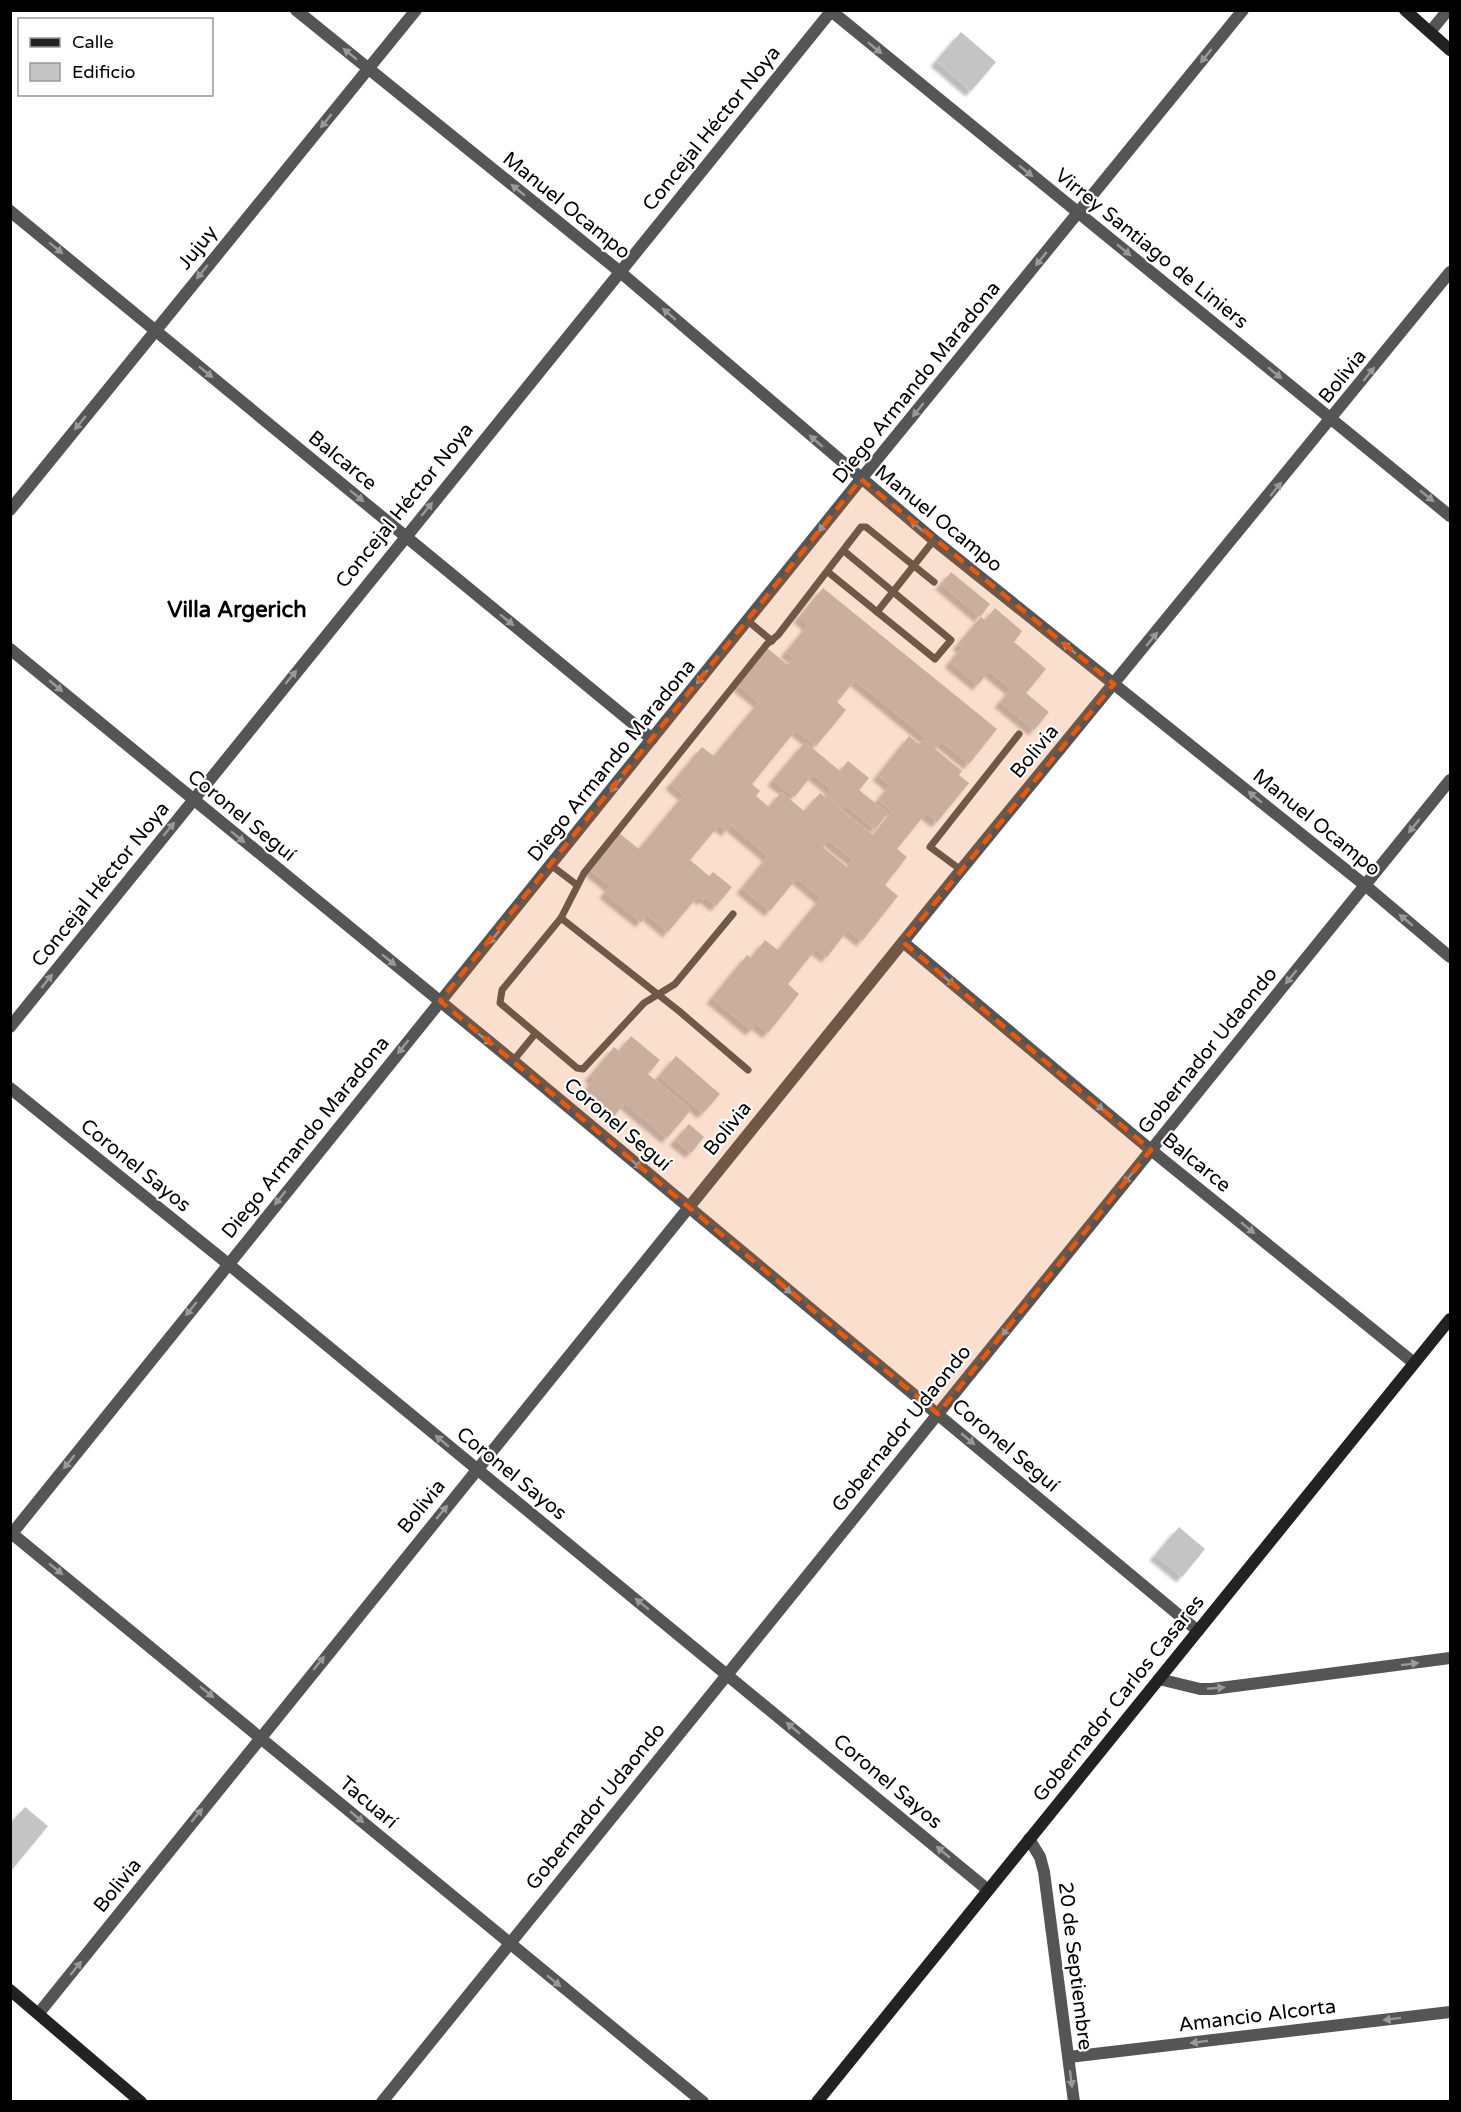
<svg xmlns="http://www.w3.org/2000/svg" width="1461" height="2112" viewBox="0 0 1461 2112" font-family="'Varela Round',sans-serif">
	<style>
		.building { fill: #c4c4c4; fill-rule: evenodd; filter: url(#shadow) }
		.lines { fill: none; stroke-linecap: round; stroke-linejoin: round }
		.lane { stroke: #555; stroke-width: 7 }
		.street { stroke: #555; stroke-width: 12 }
		.secondary { stroke: #222; stroke-width: 12 }
		.oneway { fill: #999 }
		.marked { fill: #e8590c; fill-opacity: 0.2; stroke: #e8590c; stroke-width: 4.5; stroke-dasharray: 12 8; stroke-linejoin: round }
		.labels { text-anchor: middle; stroke-width: 4.5; stroke-linejoin: round; paint-order: stroke }
		.street-label { font-size: 20px; fill: #000; stroke: #fff }
		.quarter-label { font-size: 22px; font-weight: bold; fill: #000; stroke: #fff }
	</style>
	<defs>
		<filter id="shadow"><feDropShadow dx="-5.5" dy="5.5" stdDeviation="1.5" flood-color="#0004"/></filter>
	</defs>
	<rect width="100%" height="100%" fill="#fff"/>
	<g class="building">
		<polygon points="961,32 996,62 971,91 936,61"/>
		<polygon points="951,572 990,604 980,617 941,584"/>
		<path d="M 823,588 L 997,729 L 969,764 L 942,742 L 937,747 L 855,680 L 837,702 L 846,710 L 816,746 L 796,730 L 752,784 L 760,791 L 756,796 L 769,807 L 781,792 L 804,811 L 820,793 L 873,835 L 892,811 L 878,800 L 890,785 L 878,775 L 909,736 L 919,744 L 923,739 L 962,771 L 959,775 L 969,783 L 937,822 L 926,813 L 897,849 L 907,857 L 885,885 L 898,896 L 862,941 L 848,930 L 827,957 L 816,949 L 788,984 L 799,994 L 768,1033 L 757,1024 L 751,1030 L 712,998 L 747,955 L 751,958 L 765,940 L 778,950 L 821,898 L 797,878 L 770,911 L 742,888 L 768,856 L 731,825 L 727,831 L 719,825 L 690,860 L 709,876 L 713,872 L 732,887 L 716,906 L 705,897 L 703,900 L 698,896 L 668,932 L 647,914 L 641,922 L 605,893 L 610,886 L 589,869 L 619,833 L 639,849 L 684,795 L 671,784 L 702,747 L 714,756 L 759,702 L 738,685 L 767,648 L 788,665 L 794,658 L 786,652 L 808,625 L 799,617 ZM 828,840 L 853,860 L 847,867 L 823,847 Z"/>
		<polygon points="995,608 1022,631 1014,642 1046,669 1026,693 1049,712 1034,730 1000,702 1011,689 989,671 978,685 950,662 962,647 958,644 981,617 985,620"/>
		<polygon points="805,742 840,771 848,761 869,778 859,790 888,813 875,829 845,805 842,808 826,795 831,789 813,774 794,797 773,780"/>
		<polygon points="631,1036 660,1060 648,1074 691,1110 667,1138 625,1103 615,1115 586,1090 594,1079 590,1076 614,1047 619,1051"/>
		<polygon points="676,1056 720,1094 703,1113 659,1076"/>
		<polygon points="689,1124 704,1137 691,1153 675,1140"/>
		<polygon points="1179,1527 1205,1549 1182,1577 1155,1555"/>
		<polygon points="25,1807 48,1826 10,1872 10,1824"/>
	</g>
	<g class="lines">
		<g class="lane">
			<polyline points="828,572 935,659 951,640 844,551"/>
			<polyline points="877,612 934,540"/>
			<polyline points="748,621 772,641"/>
			<polyline points="552,866 577,885"/>
			<polyline points="961,870 930,847 1019,734"/>
			<polyline points="733,914 675,984 644,1003 583,1069 577,1068 500,1003 502,990 561,918 584,873 767,644 778,635 861,527 866,527 934,582"/>
			<polyline points="561,918 679,1011 748,1070"/>
			<polyline points="513,1061 535,1034"/>
		</g>
		<g class="street">
			<polyline points="296,10 619,271 934,540 1366,886 1450,957"/>
			<polyline points="830,10 1450,516"/>
			<polyline points="1430,32 1448,10"/>
			<polyline points="10,211 652,739"/>
			<polyline points="10,510 416,10"/>
			<polyline points="10,649 513,1061 1198,1631"/>
			<polyline points="903,942 1151,1150 1414,1363"/>
			<polyline points="10,1027 832,10"/>
			<polyline points="10,1088 227,1263 988,1890"/>
			<polyline points="10,1532 703,2102"/>
			<polyline points="10,1536 861,479 1243,10"/>
			<polyline points="1159,1679 1200,1689 1212,1689 1450,1658"/>
			<polyline points="1029,1839 1040,1857 1044,1872 1074,2102"/>
			<polyline points="39,2013 961,870 1450,272"/>
			<polyline points="1069,2057 1450,2012"/>
			<polyline points="382,2102 1450,780"/>
		</g>
		<g class="secondary">
			<polyline points="1405,10 1450,50"/>
			<polyline points="10,1990 141,2102"/>
			<polyline points="817,2102 1450,1319"/>
		</g>
	</g>
	<defs><path id="oneway-solid" d="M-6-.8H1V-3.2L6.5 0L1 3.2V.8H-6Z" transform="scale(1.5)"/></defs>
	<g class="oneway">
		<use href="#oneway-solid" transform="translate(875 48) rotate(39)"/>
		<use href="#oneway-solid" transform="translate(350 54) rotate(-141)"/>
		<use href="#oneway-solid" transform="translate(1206 56) rotate(129)"/>
		<use href="#oneway-solid" transform="translate(326 121) rotate(129)"/>
		<use href="#oneway-solid" transform="translate(1026 171) rotate(39)"/>
		<use href="#oneway-solid" transform="translate(518 190) rotate(-141)"/>
		<use href="#oneway-solid" transform="translate(56 248) rotate(39)"/>
		<use href="#oneway-solid" transform="translate(1124 250) rotate(39)"/>
		<use href="#oneway-solid" transform="translate(1041 259) rotate(129)"/>
		<use href="#oneway-solid" transform="translate(202 272) rotate(129)"/>
		<use href="#oneway-solid" transform="translate(669 314) rotate(-139)"/>
		<use href="#oneway-solid" transform="translate(206 372) rotate(39)"/>
		<use href="#oneway-solid" transform="translate(1275 373) rotate(39)"/>
		<use href="#oneway-solid" transform="translate(1369 374) rotate(-51)"/>
		<use href="#oneway-solid" transform="translate(918 410) rotate(129)"/>
		<use href="#oneway-solid" transform="translate(80 423) rotate(129)"/>
		<use href="#oneway-solid" transform="translate(816 441) rotate(-139)"/>
		<use href="#oneway-solid" transform="translate(1276 489) rotate(-51)"/>
		<use href="#oneway-solid" transform="translate(357 496) rotate(39)"/>
		<use href="#oneway-solid" transform="translate(1427 496) rotate(39)"/>
		<use href="#oneway-solid" transform="translate(427 509) rotate(-51)"/>
		<use href="#oneway-solid" transform="translate(824 525) rotate(128)"/>
		<use href="#oneway-solid" transform="translate(917 526) rotate(-140)"/>
		<use href="#oneway-solid" transform="translate(507 620) rotate(39)"/>
		<use href="#oneway-solid" transform="translate(1152 639) rotate(-51)"/>
		<use href="#oneway-solid" transform="translate(1069 648) rotate(-141)"/>
		<use href="#oneway-solid" transform="translate(291 677) rotate(-51)"/>
		<use href="#oneway-solid" transform="translate(702 677) rotate(129)"/>
		<use href="#oneway-solid" transform="translate(56 686) rotate(40)"/>
		<use href="#oneway-solid" transform="translate(616 785) rotate(128)"/>
		<use href="#oneway-solid" transform="translate(1255 797) rotate(-141)"/>
		<use href="#oneway-solid" transform="translate(1414 826) rotate(129)"/>
		<use href="#oneway-solid" transform="translate(169 829) rotate(-51)"/>
		<use href="#oneway-solid" transform="translate(238 837) rotate(39)"/>
		<use href="#oneway-solid" transform="translate(1406 920) rotate(-140)"/>
		<use href="#oneway-solid" transform="translate(494 937) rotate(130)"/>
		<use href="#oneway-solid" transform="translate(389 960) rotate(39)"/>
		<use href="#oneway-solid" transform="translate(1291 977) rotate(129)"/>
		<use href="#oneway-solid" transform="translate(948 980) rotate(40)"/>
		<use href="#oneway-solid" transform="translate(47 981) rotate(-51)"/>
		<use href="#oneway-solid" transform="translate(485 1039) rotate(39)"/>
		<use href="#oneway-solid" transform="translate(403 1047) rotate(129)"/>
		<use href="#oneway-solid" transform="translate(1097 1105) rotate(40)"/>
		<use href="#oneway-solid" transform="translate(635 1163) rotate(40)"/>
		<use href="#oneway-solid" transform="translate(1129 1177) rotate(129)"/>
		<use href="#oneway-solid" transform="translate(280 1198) rotate(129)"/>
		<use href="#oneway-solid" transform="translate(1248 1228) rotate(39)"/>
		<use href="#oneway-solid" transform="translate(785 1288) rotate(40)"/>
		<use href="#oneway-solid" transform="translate(191 1309) rotate(129)"/>
		<use href="#oneway-solid" transform="translate(1007 1329) rotate(129)"/>
		<use href="#oneway-solid" transform="translate(968 1439) rotate(40)"/>
		<use href="#oneway-solid" transform="translate(442 1441) rotate(-140)"/>
		<use href="#oneway-solid" transform="translate(69 1462) rotate(129)"/>
		<use href="#oneway-solid" transform="translate(442 1512) rotate(-51)"/>
		<use href="#oneway-solid" transform="translate(56 1569) rotate(39)"/>
		<use href="#oneway-solid" transform="translate(642 1604) rotate(-141)"/>
		<use href="#oneway-solid" transform="translate(319 1663) rotate(-51)"/>
		<use href="#oneway-solid" transform="translate(1410 1664) rotate(-7)"/>
		<use href="#oneway-solid" transform="translate(1216 1688) rotate(-5)"/>
		<use href="#oneway-solid" transform="translate(207 1692) rotate(39)"/>
		<use href="#oneway-solid" transform="translate(793 1728) rotate(-140)"/>
		<use href="#oneway-solid" transform="translate(197 1815) rotate(-51)"/>
		<use href="#oneway-solid" transform="translate(357 1817) rotate(40)"/>
		<use href="#oneway-solid" transform="translate(943 1852) rotate(-140)"/>
		<use href="#oneway-solid" transform="translate(76 1968) rotate(-51)"/>
		<use href="#oneway-solid" transform="translate(554 1981) rotate(39)"/>
		<use href="#oneway-solid" transform="translate(1392 2019) rotate(173)"/>
		<use href="#oneway-solid" transform="translate(1199 2042) rotate(173)"/>
		<use href="#oneway-solid" transform="translate(1071 2079) rotate(83)"/>
	</g>
	<path class="marked" d="M 861,479 L 1114,684 L 903,942 L 1151,1150 L 938,1414 L 440,1001 Z"/>
	<g class="labels">
		<g class="street-label">
			<text transform="translate(711 128) rotate(-51)" y="7">Concejal Héctor Noya</text>
			<text transform="translate(567 205) rotate(39)" y="7">Manuel Ocampo</text>
			<text transform="translate(197 247) rotate(-51)" y="7">Jujuy</text>
			<text transform="translate(1152 248) rotate(39)" y="7">Virrey Santiago de Liniers</text>
			<text transform="translate(1342 376) rotate(-51)" y="7">Bolivia</text>
			<text transform="translate(916 382) rotate(-51)" y="7">Diego Armando Maradona</text>
			<text transform="translate(343 460) rotate(39)" y="7">Balcarce</text>
			<text transform="translate(404 505) rotate(-51)" y="7">Concejal Héctor Noya</text>
			<text transform="translate(939 518) rotate(39)" y="7">Manuel Ocampo</text>
			<text transform="translate(1034 751) rotate(-50)" y="7">Bolivia</text>
			<text transform="translate(611 760) rotate(-51)" y="7">Diego Armando Maradona</text>
			<text transform="translate(242 815) rotate(39)" y="7">Coronel Seguí</text>
			<text transform="translate(1317 822) rotate(39)" y="7">Manuel Ocampo</text>
			<text transform="translate(100 884) rotate(-51)" y="7">Concejal Héctor Noya</text>
			<text transform="translate(1207 1050) rotate(-51)" y="7">Gobernador Udaondo</text>
			<text transform="translate(618 1124) rotate(40)" y="7">Coronel Seguí</text>
			<text transform="translate(727 1128) rotate(-51)" y="7">Bolivia</text>
			<text transform="translate(305 1137) rotate(-51)" y="7">Diego Armando Maradona</text>
			<text transform="translate(1197 1162) rotate(39)" y="7">Balcarce</text>
			<text transform="translate(136 1165) rotate(39)" y="7">Coronel Sayos</text>
			<text transform="translate(901 1428) rotate(-51)" y="7">Gobernador Udaondo</text>
			<text transform="translate(1006 1445) rotate(40)" y="7">Coronel Seguí</text>
			<text transform="translate(512 1473) rotate(39)" y="7">Coronel Sayos</text>
			<text transform="translate(421 1506) rotate(-51)" y="7">Bolivia</text>
			<text transform="translate(1118 1698) rotate(-51)" y="7">Gobernador Carlos Casares</text>
			<text transform="translate(888 1781) rotate(40)" y="7">Coronel Sayos</text>
			<text transform="translate(369 1802) rotate(40)" y="7">Tacuarí</text>
			<text transform="translate(595 1806) rotate(-51)" y="7">Gobernador Udaondo</text>
			<text transform="translate(117 1885) rotate(-51)" y="7">Bolivia</text>
			<text transform="translate(1076 1966) rotate(83)" y="7">20 de Septiembre</text>
			<text transform="translate(1257 2015) rotate(-7)" y="7">Amancio Alcorta</text>
		</g>
		<g class="quarter-label">
			<text x="237" y="617">Villa Argerich</text>
		</g>
	</g>
	<rect width="1461" height="2112" fill="none" stroke="#000000" stroke-width="24"/>
	<rect x="18" y="18" width="195" height="78" fill="#ffffff" stroke="#999999" stroke-width="1.5"/>
	<rect x="30" y="38" width="30" height="9" fill="#222222" stroke="#999999" stroke-width="1.5"/>
	<text x="72" y="48" font-size="18" fill="#000000">Calle</text>
	<rect x="30" y="63" width="30" height="18" fill="#c4c4c4" stroke="#999999" stroke-width="1.5"/>
	<text x="72" y="78" font-size="18" fill="#000000">Edificio</text>
</svg>
